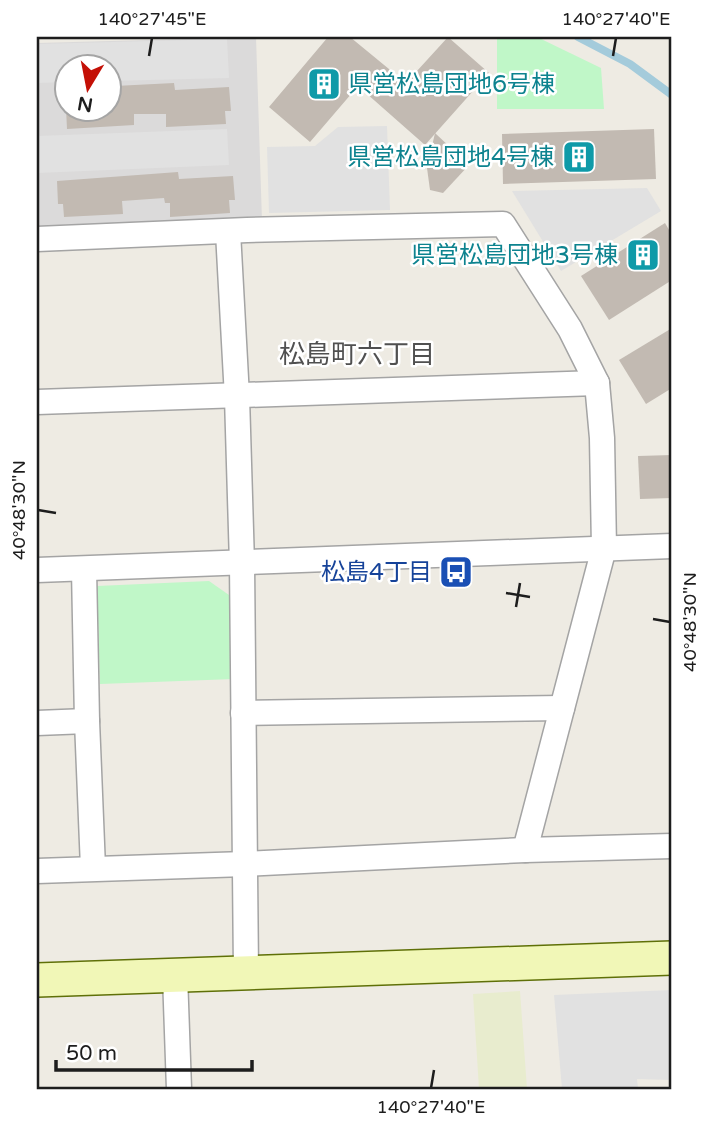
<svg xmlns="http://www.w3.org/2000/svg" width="709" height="1126" viewBox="0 0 709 1126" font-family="'Varela Round','Noto Sans JP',sans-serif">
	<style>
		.residential { fill: #dbdada; fill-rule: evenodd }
		.farmland { fill: #e8ecce }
		.park { fill: #c0f7c8 }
		.parking { fill: #e1e1e1 }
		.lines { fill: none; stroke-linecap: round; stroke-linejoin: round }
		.stream { stroke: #a4cbdb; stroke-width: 8 }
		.building { fill: #c2bab2 }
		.street-casing { stroke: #a4a4a4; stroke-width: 27 }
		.secondary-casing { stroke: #5f7008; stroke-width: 36 }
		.street { stroke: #fff; stroke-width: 24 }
		.secondary { stroke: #f1f7b7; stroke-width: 33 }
		.ticks { fill: none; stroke: #1d1d1d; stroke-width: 2.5 }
		.labels { text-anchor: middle; stroke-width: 5; stroke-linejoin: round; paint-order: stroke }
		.culture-label { font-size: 24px; fill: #0d838f; stroke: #fff; text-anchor: end }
		.transit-label { font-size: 24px; fill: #164399; stroke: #fff; text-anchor: end }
		.neighbourhood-label { font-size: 26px; fill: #505050; stroke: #fff }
		.neatline { fill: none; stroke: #1d1d1d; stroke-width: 2.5 }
		.ticks-label { font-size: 18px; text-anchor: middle; fill: #1d1d1d }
	</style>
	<rect width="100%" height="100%" fill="#eeebe3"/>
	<path class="residential" d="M 256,37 L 262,221 L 37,228 L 37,43 ZM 66,66 L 108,66 L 108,108 L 66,108 Z"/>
	<polygon class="farmland" points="520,991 527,1089 479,1089 473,994"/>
	<g class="park">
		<polygon points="497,37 537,37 601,68 604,109 497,109"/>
		<polygon points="209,581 229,595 234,679 100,684 97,586"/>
	</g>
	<g class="parking">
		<polygon points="227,39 229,78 109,81 108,66 66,66 66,82 37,83 37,44"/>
		<polygon points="387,126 390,210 269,213 267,147 315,146 338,127"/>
		<polygon points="227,129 229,165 37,173 37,136"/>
		<polygon points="647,188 661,211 561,271 512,191"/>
		<polygon points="672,990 672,1080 637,1079 638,1089 562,1089 554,995"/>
	</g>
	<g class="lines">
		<polyline class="stream" points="578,37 630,64 672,95"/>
	</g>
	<g class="building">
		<polygon points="328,37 350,37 406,83 448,37 489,73 425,145 358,86 310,142 269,107"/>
		<polygon points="174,83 175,90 229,87 231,111 225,111 226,124 166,127 166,114 134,114 134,125 67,129 66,108 108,108 108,90 115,89 115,86"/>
		<polygon points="654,129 656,179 503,184 502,134"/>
		<polygon points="435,133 469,165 443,193 430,190 427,168"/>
		<polygon points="178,172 179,179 233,176 235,200 229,200 230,213 170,217 170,203 165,203 164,198 122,201 123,214 64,217 63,204 58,204 57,181"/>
		<polygon points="665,223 672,235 672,280 609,320 581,276"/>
		<polygon points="672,328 672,388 646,404 619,360"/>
		<polygon points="672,455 672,498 640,499 638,456"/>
	</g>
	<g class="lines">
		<defs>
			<g id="street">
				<polyline points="228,232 237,397 242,564 246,972"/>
				<polyline points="37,239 247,230 503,224 570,329 597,383 602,438 604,548 525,850"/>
				<polyline points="37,402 597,383"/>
				<polyline points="84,569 87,721 93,868"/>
				<polyline points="37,570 672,546"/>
				<polyline points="243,713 562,708"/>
				<polyline points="37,723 87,721"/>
				<polyline points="37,871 245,864 525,850 672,846"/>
				<polyline points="175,975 179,1089"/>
			</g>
			<polyline id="secondary" points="37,980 672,958"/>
		</defs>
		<use href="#street" class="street-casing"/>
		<use href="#secondary" class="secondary-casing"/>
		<use href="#street" class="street"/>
		<use href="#secondary" class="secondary"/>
	</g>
	<path class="ticks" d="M 149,56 L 152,38M 613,56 L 616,38M 38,510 L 56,513M 506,593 L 530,597M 516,607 L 520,583M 653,619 L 670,622M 431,1088 L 434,1070"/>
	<defs>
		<symbol id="building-square" viewBox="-11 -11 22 22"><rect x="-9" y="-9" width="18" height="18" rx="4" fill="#0f9aa8" stroke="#fff"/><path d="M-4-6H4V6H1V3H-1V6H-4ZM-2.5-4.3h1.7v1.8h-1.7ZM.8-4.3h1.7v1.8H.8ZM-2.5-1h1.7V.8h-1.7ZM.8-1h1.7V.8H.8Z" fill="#fff"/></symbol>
		<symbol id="bus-square" viewBox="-11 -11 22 22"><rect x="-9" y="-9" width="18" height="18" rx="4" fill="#1a4fb4" stroke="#fff"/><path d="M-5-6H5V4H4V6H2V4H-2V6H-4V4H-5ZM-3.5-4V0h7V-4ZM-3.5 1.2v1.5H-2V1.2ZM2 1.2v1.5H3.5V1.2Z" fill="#fff"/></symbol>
	</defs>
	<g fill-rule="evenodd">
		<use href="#building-square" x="305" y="65" width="38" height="38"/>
		<use href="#building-square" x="560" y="138" width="38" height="38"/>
		<use href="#building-square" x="624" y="236" width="38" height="38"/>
		<use href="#bus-square" x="437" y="553" width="38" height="38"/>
	</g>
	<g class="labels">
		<g class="culture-label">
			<text x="348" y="92" text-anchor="start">県営松島団地6号棟</text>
			<text x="554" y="165">県営松島団地4号棟</text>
			<text x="618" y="263">県営松島団地3号棟</text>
		</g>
		<g class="transit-label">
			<text x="432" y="580">松島4丁目</text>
		</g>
		<g class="neighbourhood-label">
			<text x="357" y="363">松島町六丁目</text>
		</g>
	</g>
	<rect width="709" height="1126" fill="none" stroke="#ffffff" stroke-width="77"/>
	<g transform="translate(88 88) rotate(190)"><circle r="33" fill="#ffffff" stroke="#a5a5a5" stroke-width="2"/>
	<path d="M0-5L12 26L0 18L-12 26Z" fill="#c41006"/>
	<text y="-10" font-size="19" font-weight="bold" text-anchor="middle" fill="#1d1d1d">N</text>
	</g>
	<path d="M56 1060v10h196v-10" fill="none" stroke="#1d1d1d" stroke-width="3.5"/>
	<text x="66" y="1060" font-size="21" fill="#1d1d1d" stroke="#ffffff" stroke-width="5" paint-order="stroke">50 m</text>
	<rect x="38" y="38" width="632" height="1050" class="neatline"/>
	<g class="ticks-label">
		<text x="152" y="25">140°27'45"E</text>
		<text x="616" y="25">140°27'40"E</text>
		<text transform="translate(19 510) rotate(-90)" y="6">40°48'30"N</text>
		<text transform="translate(690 622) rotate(-90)" y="6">40°48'30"N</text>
		<text x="431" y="1113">140°27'40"E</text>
	</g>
</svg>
